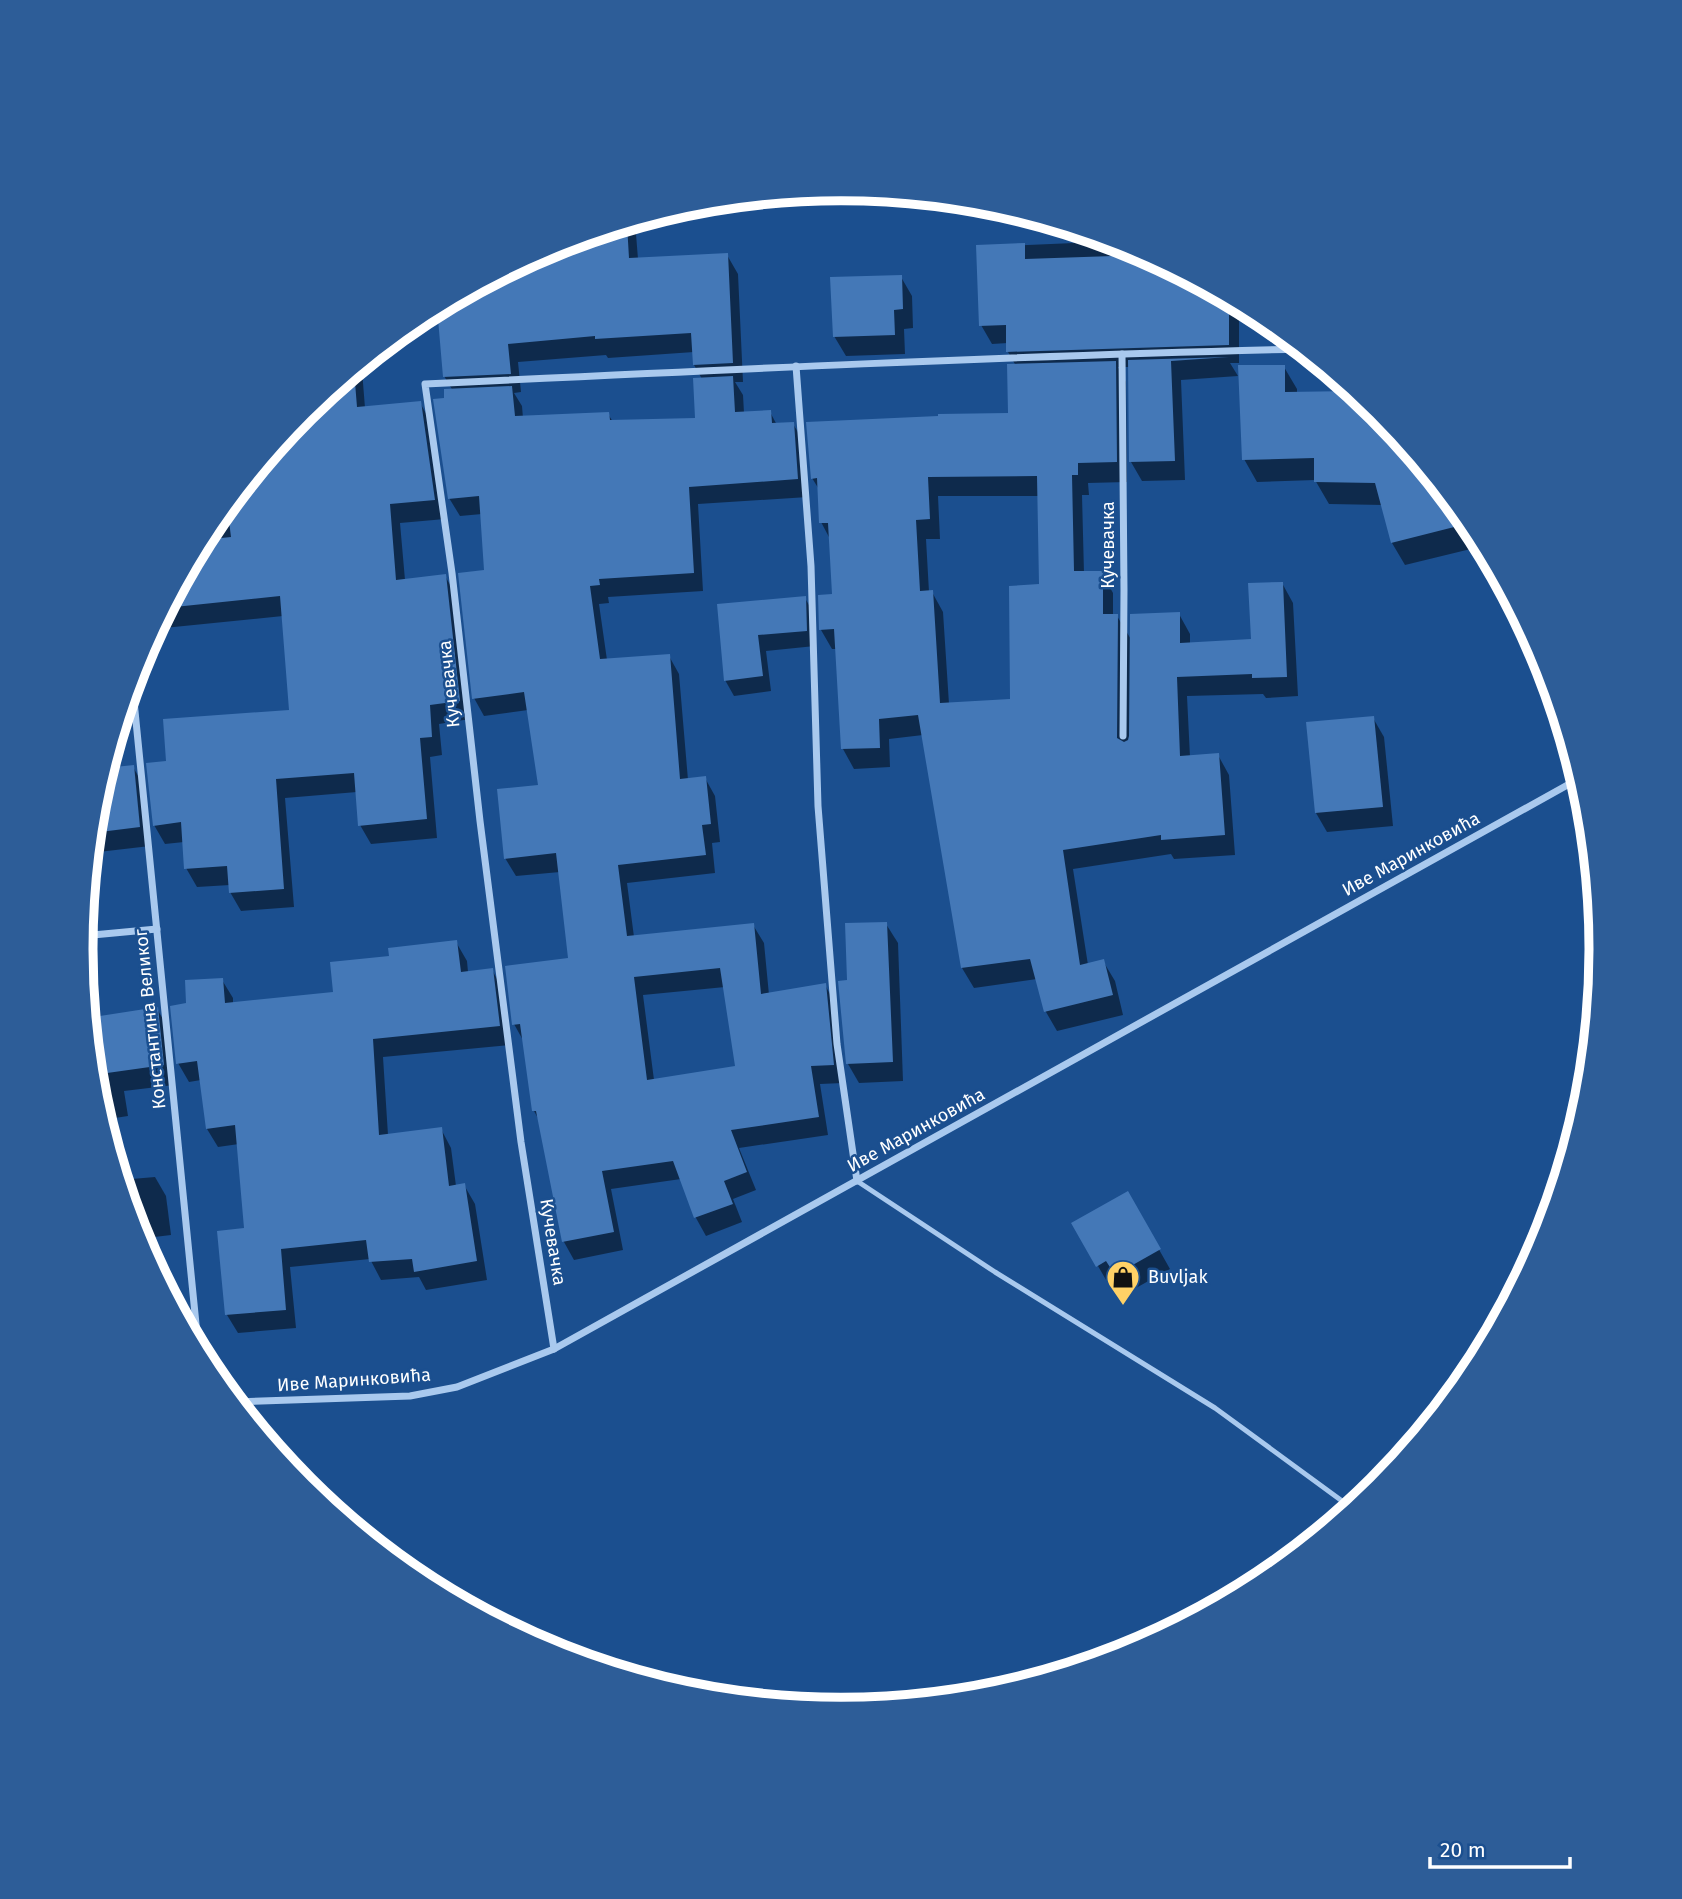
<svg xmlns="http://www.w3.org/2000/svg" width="1682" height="1899" viewBox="0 0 1682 1899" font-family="'Fira Sans',sans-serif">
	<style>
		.shadow { fill: #0007; fill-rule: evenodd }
		.building { fill: #4478b7; fill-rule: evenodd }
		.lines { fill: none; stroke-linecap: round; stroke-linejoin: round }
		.lane { stroke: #a9c9ee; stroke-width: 5 }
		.street { stroke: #a9c9ee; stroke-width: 7 }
		.labels { text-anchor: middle; stroke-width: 5; stroke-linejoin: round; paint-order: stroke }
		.street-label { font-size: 18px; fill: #fff; stroke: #1b4f8f }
		.poi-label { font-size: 18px; fill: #fff; stroke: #1b4f8f; text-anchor: start }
		.rim { fill: none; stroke: #fff; stroke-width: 9 }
	</style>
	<rect width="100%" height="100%" fill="#1b4f8f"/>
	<g class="shadow">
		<path d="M 635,221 L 638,259 L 727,255 L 738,274 L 743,382 L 735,382 L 743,395 L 744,413 L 770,412 L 777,425 L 793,424 L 804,442 L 808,497 L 698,504 L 703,591 L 608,597 L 609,603 L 599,604 L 607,660 L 669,656 L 679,674 L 688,780 L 705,778 L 715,796 L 720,842 L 712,843 L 715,873 L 627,883 L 634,937 L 753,925 L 764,943 L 769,995 L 825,985 L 835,1003 L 843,1083 L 820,1084 L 828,1135 L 739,1148 L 756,1190 L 733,1199 L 742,1222 L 706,1236 L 696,1218 L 681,1179 L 611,1189 L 623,1250 L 574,1260 L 564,1242 L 539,1120 L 534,1111 L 524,1042 L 514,1024 L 570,959 L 560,872 L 516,876 L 505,858 L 540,786 L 528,710 L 484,716 L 474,698 L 486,572 L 482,514 L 460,516 L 449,498 L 446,400 L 453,391 L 444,376 L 439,310 L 430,311 L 518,264 L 559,260 L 558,244 ZM 694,352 L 694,365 L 702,379 L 697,420 L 613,422 L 608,414 L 523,418 L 522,406 L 514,393 L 521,392 L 518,362 L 606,355 L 608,358 ZM 725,987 L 737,1068 L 654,1080 L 643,995 Z"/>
		<path d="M 1074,229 L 1132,247 L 1239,304 L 1239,363 L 1230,363 L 1238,376 L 1181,380 L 1185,480 L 1142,481 L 1131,462 L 1130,367 L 1118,367 L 1126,382 L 1127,482 L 1088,483 L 1089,495 L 1082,495 L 1084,573 L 1102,573 L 1113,593 L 1113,616 L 1117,616 L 1132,641 L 1179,614 L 1190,634 L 1190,644 L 1252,641 L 1282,583 L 1293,603 L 1298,696 L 1266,698 L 1263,694 L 1187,696 L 1190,757 L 1218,755 L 1229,775 L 1235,855 L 1174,859 L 1171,854 L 1073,869 L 1088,965 L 1103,961 L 1115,981 L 1123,1015 L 1057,1031 L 1046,1012 L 1037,979 L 974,988 L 962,968 L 923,735 L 889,739 L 890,767 L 854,769 L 843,749 L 837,649 L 832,649 L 821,630 L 834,596 L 830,539 L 821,522 L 820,491 L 812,478 L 1009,415 L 1016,366 L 1008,352 L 1008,343 L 992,344 L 981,325 L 978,247 L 1074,243 ZM 938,496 L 1039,496 L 1041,586 L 1012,700 L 949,704 L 943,612 L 932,592 L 929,592 L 926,539 L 940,539 Z"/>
		<polygon points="901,277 912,296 913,328 904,329 905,354 846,356 834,336"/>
		<polygon points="359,366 362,370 365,408 420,403 431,422 445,519 400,523 405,580 445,576 456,595 470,719 439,724 442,755 430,757 437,838 371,844 360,825 357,792 285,798 294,907 241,911 230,892 230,885 197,887 186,868 184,842 165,844 154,825 168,763 291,711 283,616 154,629 209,527 284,435 317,431 315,402"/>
		<polygon points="1284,367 1297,389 1297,393 1355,392 1379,412 1474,527 1483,546 1405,565 1392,543 1383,505 1329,504 1315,480 1257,482 1244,459"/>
		<polygon points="805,598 814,614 815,646 766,651 771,691 734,696 725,680 719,606"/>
		<polygon points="1373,718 1384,737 1393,826 1327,832 1316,813"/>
		<polygon points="133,767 144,786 150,846 90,853 95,801"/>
		<polygon points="886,924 898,943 903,1081 859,1083 848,1064 849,981"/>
		<polygon points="456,942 467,961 468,972 492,970 502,988 510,1045 383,1057 388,1135 441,1129 451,1148 456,1186 464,1185 475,1204 487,1280 426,1290 419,1277 381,1280 370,1259 290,1267 296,1328 238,1333 227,1315 246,1230 239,1144 218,1147 207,1129 201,1080 189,1082 178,1063 188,1005 222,980 233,998 233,1004 335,994 391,958"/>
		<polygon points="157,1009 169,1029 174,1085 124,1091 128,1116 102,1120 95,1097 87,1020"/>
		<polygon points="155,1177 166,1196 171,1235 138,1239 120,1180"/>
		<polygon points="1127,1193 1170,1269 1127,1293 1119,1279 1109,1285 1073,1223"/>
	</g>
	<g class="building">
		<polygon points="627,224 629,258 728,253 733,363 693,365 691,333 595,339 595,336 508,344 511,374 443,377 437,307 550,247"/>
		<polygon points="1113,241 1132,247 1229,299 1229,345 1006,352 1006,325 979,326 976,245 1025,243 1025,259 1113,256"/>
		<polygon points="902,275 903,309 894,310 895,335 833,337 830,277"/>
		<polygon points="1229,357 1171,361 1175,461 1129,462 1128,360"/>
		<path d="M 1116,361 L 1117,462 L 1078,463 L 1078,475 L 1072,475 L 1074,571 L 1103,571 L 1103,614 L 1118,614 L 1117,738 L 1124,742 L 1128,740 L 1129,736 L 1130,614 L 1180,612 L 1180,643 L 1251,639 L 1248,583 L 1283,582 L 1287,677 L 1252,678 L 1252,674 L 1177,677 L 1180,756 L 1219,753 L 1225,835 L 1161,840 L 1161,835 L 1063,850 L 1080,965 L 1104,959 L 1113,995 L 1044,1012 L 1030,959 L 961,968 L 918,715 L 879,719 L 880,748 L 841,749 L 834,629 L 819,630 L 818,595 L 832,594 L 828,523 L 819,523 L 817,478 L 811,479 L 806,422 L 938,416 L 938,414 L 1008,413 L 1007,364 ZM 1037,476 L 1039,584 L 1009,586 L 1010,699 L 940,703 L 933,590 L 920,591 L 916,520 L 930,519 L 928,477 Z"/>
		<polygon points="1238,365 1285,365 1285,392 1353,391 1379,412 1470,523 1391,543 1375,483 1314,482 1314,458 1242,460"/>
		<polygon points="354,370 357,407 421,401 435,500 390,504 396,580 446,574 460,701 430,705 432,737 420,738 427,819 358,826 354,773 276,779 284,889 229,893 227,866 184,869 181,822 153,826 146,763 166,761 163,719 289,710 280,596 165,608 202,540 231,537 227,505 304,411"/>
		<path d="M 733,376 L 735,412 L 771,410 L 772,423 L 794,422 L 798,479 L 689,487 L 694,573 L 599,579 L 600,585 L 590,586 L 600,659 L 670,654 L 680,779 L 706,776 L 711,824 L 702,825 L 706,855 L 618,865 L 627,936 L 754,923 L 761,994 L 826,983 L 834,1065 L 811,1066 L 819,1117 L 731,1130 L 747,1172 L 724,1181 L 733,1204 L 694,1218 L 673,1161 L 602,1171 L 614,1232 L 562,1242 L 536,1111 L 532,1111 L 520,1024 L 512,1025 L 505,966 L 568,958 L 556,853 L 504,859 L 497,789 L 538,785 L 524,692 L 472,699 L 458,573 L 484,570 L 479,496 L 448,499 L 433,399 L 444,398 L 444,389 L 512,386 L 515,416 L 609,412 L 610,420 L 695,418 L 693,378 ZM 720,968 L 735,1066 L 647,1080 L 634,977 Z"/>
		<polygon points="806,596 807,631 758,635 763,676 724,681 717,604"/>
		<polygon points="1374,716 1383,807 1315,813 1306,722"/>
		<polygon points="134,765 140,827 92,833 95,801 105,768"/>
		<polygon points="887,922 893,1062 846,1064 838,981 847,980 845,923"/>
		<polygon points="457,940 461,972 493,968 500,1026 373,1039 379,1135 442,1127 449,1186 465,1183 477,1261 414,1272 412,1259 369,1262 366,1240 281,1249 286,1310 225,1315 217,1231 244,1228 235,1125 206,1129 197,1061 176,1064 170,1006 186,1003 185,980 223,978 225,1003 333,992 330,962 389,956 388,948"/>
		<polygon points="158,1007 164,1065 93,1075 87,1018"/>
		<polygon points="1128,1191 1161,1249 1115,1275 1106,1261 1096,1267 1071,1223"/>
	</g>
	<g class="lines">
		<polyline class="lane" points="857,1181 995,1272 1215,1408 1353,1509"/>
		<g class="street">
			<polyline points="1122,354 1124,590 1123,736"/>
			<polyline points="796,366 811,566 818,806 837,1044 857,1181"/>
			<polyline points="132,681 199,1354"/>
			<polyline points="82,936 157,929"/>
			<path d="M 554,1349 L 521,1142 L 480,821 L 452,573 L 425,384 C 717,370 1010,356 1302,349"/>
			<polyline points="234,1402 410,1396 457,1387 554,1349 1580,778"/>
		</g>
	</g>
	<defs>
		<symbol id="shop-pin" viewBox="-11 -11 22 30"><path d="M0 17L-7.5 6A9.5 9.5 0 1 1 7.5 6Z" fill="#ffd166" stroke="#1b4f8f"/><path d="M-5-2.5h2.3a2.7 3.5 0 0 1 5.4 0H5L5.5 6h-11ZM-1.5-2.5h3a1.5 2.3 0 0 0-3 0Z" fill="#111"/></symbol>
	</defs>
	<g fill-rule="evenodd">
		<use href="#shop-pin" x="1104" y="1258" width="38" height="52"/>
	</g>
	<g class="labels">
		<g class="street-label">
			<text transform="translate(1108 545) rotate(-90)" y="6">Кучевачка</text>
			<text transform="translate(449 684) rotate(-96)" y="6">Кучевачка</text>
			<text transform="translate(1411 854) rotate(-29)" y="6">Иве Маринковића</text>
			<text transform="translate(150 1019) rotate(-96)" y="6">Константина Великог</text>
			<text transform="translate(916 1130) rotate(-29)" y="6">Иве Маринковића</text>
			<text transform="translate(553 1242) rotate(81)" y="6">Кучевачка</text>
			<text transform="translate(354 1380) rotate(-4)" y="6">Иве Маринковића</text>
		</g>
		<g class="poi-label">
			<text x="1148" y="1283">Buvljak</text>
		</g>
	</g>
	<path d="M0 0H1682V1899H0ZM93 949a748 748 0 1 1 1496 0a748 748 0 1 1-1496 0Z" fill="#2d5d98" fill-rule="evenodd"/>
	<path class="rim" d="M93 949a748 748 0 1 1 1496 0a748 748 0 1 1-1496 0Z"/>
	<path d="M1430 1857v10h140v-10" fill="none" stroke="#ffffff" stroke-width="3.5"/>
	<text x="1440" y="1857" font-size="21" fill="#ffffff" stroke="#1b4f8f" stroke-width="5" paint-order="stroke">20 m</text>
</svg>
